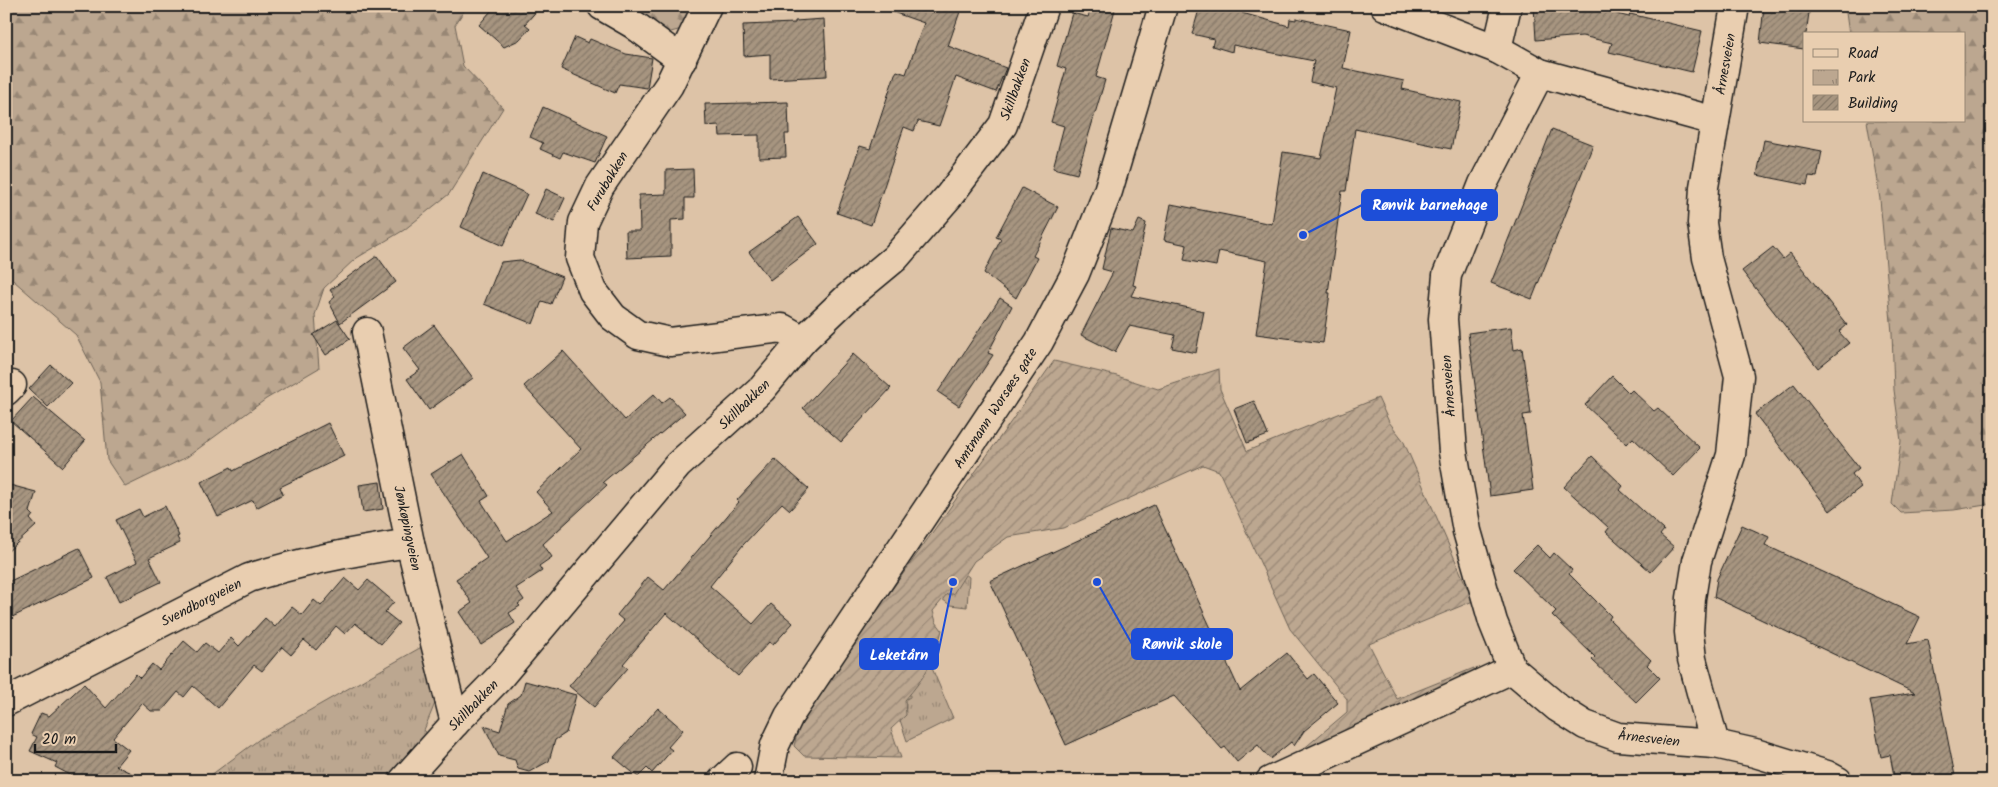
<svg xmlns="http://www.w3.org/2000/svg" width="1998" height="787" viewBox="0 0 1998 787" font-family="Kalam,sans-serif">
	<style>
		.forest { fill: url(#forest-firs); stroke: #6c6256 }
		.park { fill: url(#park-tufts); stroke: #6c6256 }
		.garden { fill: url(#garden-furrows); stroke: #6c6256 }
		.building { fill: url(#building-hatch); stroke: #1c1c1c }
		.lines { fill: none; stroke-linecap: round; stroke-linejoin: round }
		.street-casing { stroke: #1c1c1c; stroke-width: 31 }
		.street { stroke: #e9ceb0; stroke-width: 28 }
		.labels { text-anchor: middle; stroke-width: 4; stroke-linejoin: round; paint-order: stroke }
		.street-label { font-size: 14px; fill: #1c1c1c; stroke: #e9ceb0 }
		.leader { fill: none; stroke: #1d4ed8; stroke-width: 2 }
		.callout-dot { fill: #1d4ed8; stroke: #e9ceb0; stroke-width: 2 }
		.callout { fill: #1d4ed8; stroke: #1d4ed8; stroke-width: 2 }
		.callout-label { font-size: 15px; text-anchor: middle; font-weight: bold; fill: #fff }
	</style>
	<defs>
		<pattern id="forest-firs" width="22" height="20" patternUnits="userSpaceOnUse" patternTransform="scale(1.25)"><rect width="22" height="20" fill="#bca790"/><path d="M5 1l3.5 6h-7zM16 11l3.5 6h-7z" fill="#988775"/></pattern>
		<pattern id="park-tufts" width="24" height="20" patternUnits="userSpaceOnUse" patternTransform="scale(1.25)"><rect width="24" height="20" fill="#bca790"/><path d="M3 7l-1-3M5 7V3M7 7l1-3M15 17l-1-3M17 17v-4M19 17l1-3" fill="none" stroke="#988775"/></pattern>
		<pattern id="garden-furrows" width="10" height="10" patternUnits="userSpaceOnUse" patternTransform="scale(1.25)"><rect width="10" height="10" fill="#bca790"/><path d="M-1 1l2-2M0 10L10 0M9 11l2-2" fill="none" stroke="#988775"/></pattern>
		<pattern id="building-hatch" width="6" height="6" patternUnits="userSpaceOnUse" patternTransform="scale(1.25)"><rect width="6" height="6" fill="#a79580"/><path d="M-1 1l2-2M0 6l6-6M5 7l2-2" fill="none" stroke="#877968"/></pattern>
	</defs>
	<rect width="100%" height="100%" fill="#ddc3a7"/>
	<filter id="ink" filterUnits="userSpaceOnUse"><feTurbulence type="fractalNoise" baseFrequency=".02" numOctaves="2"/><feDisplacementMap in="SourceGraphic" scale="10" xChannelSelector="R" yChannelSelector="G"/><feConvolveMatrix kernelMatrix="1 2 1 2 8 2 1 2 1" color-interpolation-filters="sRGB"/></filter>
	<g filter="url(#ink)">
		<g class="forest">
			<polygon points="6,6 467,6 455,25 463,66 503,108 449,194 404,230 355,259 324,288 315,315 319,368 266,399 187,457 125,487 107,460 100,382 76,335 6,274"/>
			<polygon points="623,6 692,6 682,29 667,33"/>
			<polygon points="1845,6 1992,6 1992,222 1988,244 1992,295 1992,504 1954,510 1901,513 1892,504 1901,441 1894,390 1892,333 1880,199 1867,121 1964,121 1964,34 1849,34"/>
		</g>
		<g class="park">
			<polygon points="956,567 969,577 967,607 950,605 942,599"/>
			<polygon points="425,645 438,696 424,730 436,744 398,781 203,781 261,738"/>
			<polygon points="929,661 953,718 907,741 895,705 910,697 908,669"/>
		</g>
		<path class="garden" d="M 1054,361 L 1117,376 L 1158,389 L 1219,369 L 1220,389 L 1247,451 L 1378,398 L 1389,422 L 1403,440 L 1473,601 L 1369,644 L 1397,699 L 1474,668 L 1475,679 L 1288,762 L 1347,712 L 1347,699 L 1290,629 L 1219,471 L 1203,465 L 1064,528 L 1008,537 L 974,561 L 953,594 L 947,594 L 933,611 L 936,622 L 942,630 C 935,660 925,677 905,700 L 906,715 L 891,729 L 901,758 L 804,756 L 794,746 L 798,730 L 839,664 Z"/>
		<g class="building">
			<polygon points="495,6 541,6 525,24 530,28 519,40 504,47 479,25"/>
			<polygon points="884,6 962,6 948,46 1006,68 996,92 956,77 939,126 918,121 914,131 904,127 871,225 837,213 860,146 870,149 895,74 897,71 906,74 924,23 884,9"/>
			<polygon points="1092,6 1116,6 1096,77 1105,80 1077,174 1053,168 1064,126 1051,122 1066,69 1057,66 1072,13 1088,17"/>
			<polygon points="1200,6 1244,6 1242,13 1289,26 1290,19 1296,20 1296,18 1351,30 1343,68 1404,81 1402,89 1461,102 1451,149 1355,129 1346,191 1342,191 1328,293 1330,293 1323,343 1256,334 1267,261 1219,251 1216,266 1184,260 1187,245 1164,240 1171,204 1272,224 1283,152 1321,158 1336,88 1310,82 1314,61 1233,45 1232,52 1212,46 1214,39 1192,34"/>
			<polygon points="1534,6 1585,6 1629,17 1630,14 1702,31 1692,72 1609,52 1612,43 1582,36 1536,40"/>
			<polygon points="1764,6 1810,6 1806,34 1804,34 1804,49 1760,43"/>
			<polygon points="824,19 827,76 770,79 770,54 744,56 743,25 795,23 795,21"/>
			<polygon points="575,37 588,43 590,39 626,54 652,58 647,88 619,84 615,93 561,69"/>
			<polygon points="788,102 789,134 785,134 786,157 759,158 759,135 720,136 719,125 706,126 705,104"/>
			<polygon points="543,107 607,136 595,163 563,152 560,158 540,149 543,143 530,137"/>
			<polygon points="1552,129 1593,145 1532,299 1491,283"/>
			<polygon points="1764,140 1822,151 1817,177 1809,176 1807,185 1757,175"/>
			<polygon points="693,169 694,198 685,198 685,219 671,220 671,256 627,258 626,231 640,231 639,195 666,194 666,170"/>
			<polygon points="483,174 527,194 503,246 461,227"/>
			<polygon points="1022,188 1058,207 1033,256 1037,258 1016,298 984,273 1001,239 996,237"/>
			<polygon points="546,189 565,198 554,222 535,214"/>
			<polygon points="798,217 818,244 770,280 749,252"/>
			<polygon points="1139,220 1146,223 1133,285 1136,286 1131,296 1204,311 1196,353 1172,348 1175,335 1129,326 1115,352 1081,335 1113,272 1102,269 1111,228 1133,233"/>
			<polygon points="1773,247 1783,259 1790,253 1847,325 1839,332 1849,343 1818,368 1742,271"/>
			<polygon points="377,256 396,282 340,323 329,302 335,297 330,290"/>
			<polygon points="520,260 562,277 551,304 542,301 533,324 484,304 501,262"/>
			<polygon points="1000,298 1012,306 988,353 993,355 959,406 938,392"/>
			<polygon points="337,320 350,339 326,355 313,335"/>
			<polygon points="434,325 473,378 429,410 407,379 420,370 403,348"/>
			<polygon points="1511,327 1514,350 1522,348 1531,414 1523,415 1533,490 1490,496 1468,333"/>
			<polygon points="563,351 625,420 654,394 662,403 670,397 685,413 603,482 607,485 543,544 552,557 539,566 542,571 516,588 524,600 518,604 520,606 509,613 515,623 481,645 459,612 472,603 456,579 487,558 431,474 463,454 489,496 481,501 507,541 553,511 536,492 581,449 524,386"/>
			<polygon points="853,354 891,388 841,442 803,408"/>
			<polygon points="51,365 71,383 48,407 29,389"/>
			<polygon points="1612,376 1629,393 1632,390 1654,411 1658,408 1700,448 1673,476 1633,438 1627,444 1585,405"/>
			<polygon points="1794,384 1859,468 1852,474 1861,487 1830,511 1755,414"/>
			<polygon points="33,397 85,441 63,467 11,421"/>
			<polygon points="1254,401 1268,435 1247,443 1234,409"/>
			<polygon points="328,423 344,456 280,487 283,494 256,508 253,500 218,517 201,482 231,467 233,471"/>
			<polygon points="1592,456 1623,486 1620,490 1664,530 1660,535 1674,547 1651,572 1606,532 1609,528 1564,487"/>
			<polygon points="775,459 809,489 790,510 782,503 743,545 710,586 753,624 771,604 793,623 773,645 769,642 738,676 666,613 623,664 628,668 594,707 569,686 624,621 617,615 648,577 664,590 739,502 737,500"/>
			<polygon points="380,482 383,509 363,512 359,485"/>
			<polygon points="6,484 36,492 30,512 33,515 30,519 36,526 6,553"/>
			<polygon points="1154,505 1240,691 1287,653 1308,679 1314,674 1338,703 1304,731 1294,746 1291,742 1270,759 1258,745 1237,762 1225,747 1222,749 1174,696 1066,745 990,581"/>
			<polygon points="165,506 179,536 177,537 180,543 149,558 161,582 119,602 107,577 137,562 116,520 139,509 143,517"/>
			<polygon points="1742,525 1769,537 1765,545 1920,617 1907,644 1928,640 1956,781 1895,781 1890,755 1881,757 1870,700 1915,693 1714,597 1717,579"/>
			<polygon points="1537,545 1550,558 1554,553 1572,570 1569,574 1611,616 1609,619 1651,660 1647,665 1660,678 1636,702 1592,660 1595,657 1552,615 1556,611 1513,569"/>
			<polygon points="79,548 94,578 6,620 6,583"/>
			<polygon points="345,578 359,590 368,580 394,602 385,612 399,623 381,644 355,623 345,634 336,626 316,650 304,640 291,655 282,647 262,671 254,665 218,708 193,686 184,697 178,692 162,711 151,711 142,703 113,738 129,750 116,766 148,781 95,781 82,775 80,780 55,767 57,763 30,751 37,737 31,734 41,713 49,716 84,684 106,708 136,674 140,678 152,664 159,670 184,641 197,652 205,643 218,653 231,638 239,646 265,618 275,627 292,607 302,615 314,600 321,606"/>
			<polygon points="525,681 576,695 566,733 555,740 549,761 529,772 518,769 515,760 499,756 484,726 500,731 508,704 521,695"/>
			<polygon points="658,708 683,730 668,747 672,750 652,773 647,768 638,777 614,757"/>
		</g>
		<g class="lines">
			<defs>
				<g id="street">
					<polyline points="602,6 633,24 682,60"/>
					<polyline points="707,6 669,85 600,186 583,222 580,258 593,291 613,317 638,335 670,342 782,328 803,340"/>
					<polyline points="1385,6 1497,49 1540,73 1715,121"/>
					<polyline points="1497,49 1507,6"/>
					<polyline points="1540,73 1483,184 1447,275 1443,319 1453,452 1467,531 1493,622 1512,669 1558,708 1585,725 1618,737 1715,744 1755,753 1827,775 1838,781"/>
					<polyline points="367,332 410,543 455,723"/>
					<polyline points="6,391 12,385"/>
					<path d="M 6,702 L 249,578 C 302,561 355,551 410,543"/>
					<polyline points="1715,744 1692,659 1689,632 1691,598 1697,561 1731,455 1739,376 1707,258 1702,223 1704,187 1735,6"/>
					<polyline points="403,781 455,723 498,679 678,465 762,389 803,340 848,297 895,258 949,196 1003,125 1044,6"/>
					<polyline points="722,781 737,767"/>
					<polyline points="768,781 775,745 789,716 1039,342 1075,274 1108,191 1163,6"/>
					<polyline points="1270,781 1512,669"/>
				</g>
			</defs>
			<use href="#street" class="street-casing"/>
			<use href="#street" class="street"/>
		</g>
	</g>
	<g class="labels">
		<g class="street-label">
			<text transform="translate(1725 64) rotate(-80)" y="5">Årnesveien</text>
			<text transform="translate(1015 89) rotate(-70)" y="5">Skillbakken</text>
			<text transform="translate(607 181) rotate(-59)" y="5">Furubakken</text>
			<text transform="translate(1448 386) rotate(-94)" y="5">Årnesveien</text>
			<text transform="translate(744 404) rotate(-44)" y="5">Skillbakken</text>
			<text transform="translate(995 408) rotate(-57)" y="5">Amtmann Worsøes gate</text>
			<text transform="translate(408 528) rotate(78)" y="5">Jønkøpingveien</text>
			<text transform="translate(201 602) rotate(-27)" y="5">Svendborgveien</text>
			<text transform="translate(473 705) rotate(-46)" y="5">Skillbakken</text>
			<text transform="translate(1649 738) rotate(6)" y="5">Årnesveien</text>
		</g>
	</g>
	<path class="leader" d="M1303 235L1362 205M1097 582L1132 644M953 582L938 654"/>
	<g class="callout-dot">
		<circle cx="1303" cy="235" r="5"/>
		<circle cx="1097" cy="582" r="5"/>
		<circle cx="953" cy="582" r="5"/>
	</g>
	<g class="callout">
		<rect x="1362" y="190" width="135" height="30" rx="5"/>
		<rect x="1132" y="629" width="100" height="30" rx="5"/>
		<rect x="860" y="639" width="78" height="30" rx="5"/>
	</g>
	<g class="callout-label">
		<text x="1430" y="210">Rønvik barnehage</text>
		<text x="1182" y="649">Rønvik skole</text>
		<text x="899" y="660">Leketårn</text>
	</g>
	<rect width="1998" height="787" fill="none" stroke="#e9ceb0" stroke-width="25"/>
	<rect x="12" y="12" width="1973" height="762" fill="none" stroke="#1c1c1c" stroke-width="2" filter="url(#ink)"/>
	<rect x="1803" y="32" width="162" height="90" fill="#e9ceb0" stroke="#978775"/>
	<rect x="1813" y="49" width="25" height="8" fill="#e9ceb0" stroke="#978775"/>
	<text x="1848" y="58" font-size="15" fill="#1c1c1c">Road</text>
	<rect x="1813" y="70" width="25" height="15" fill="url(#park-tufts)" stroke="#978775"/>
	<text x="1848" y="82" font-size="15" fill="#1c1c1c">Park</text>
	<rect x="1813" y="95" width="25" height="15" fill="url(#building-hatch)" stroke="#978775"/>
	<text x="1848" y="108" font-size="15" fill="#1c1c1c">Building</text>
	<path d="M35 744v8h81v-8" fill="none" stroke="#1c1c1c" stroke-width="2.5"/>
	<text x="42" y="744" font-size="15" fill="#1c1c1c" stroke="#e9ceb0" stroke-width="4" paint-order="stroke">20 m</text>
</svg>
